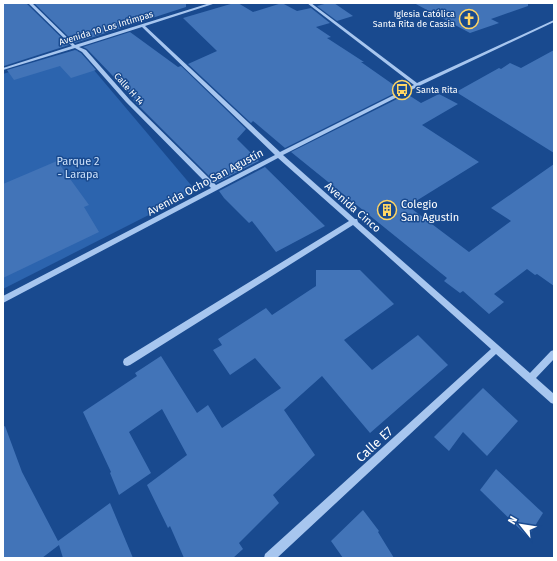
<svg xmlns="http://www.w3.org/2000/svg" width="557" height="561" viewBox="0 0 557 561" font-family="'Fira Sans',sans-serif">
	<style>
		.green { fill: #2c64ae }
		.building { fill: #4274b8 }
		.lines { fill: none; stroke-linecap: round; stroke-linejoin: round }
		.minor { fill: #a7c6ef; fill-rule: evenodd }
		.labels { text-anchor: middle; stroke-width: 3; stroke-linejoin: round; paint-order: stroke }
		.far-poi-label { font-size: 9px; fill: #fff; stroke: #194a8f; text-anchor: end }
		.far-street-label { font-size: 9px; fill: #fff; stroke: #194a8f }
		.park-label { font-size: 11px; fill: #cde1fa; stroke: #194a8f }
		.street-label { font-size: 11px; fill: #fff; stroke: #194a8f }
		.poi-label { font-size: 11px; fill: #fff; stroke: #194a8f; text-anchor: start }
		.near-street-label { font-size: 13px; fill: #fff; stroke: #194a8f }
	</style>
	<rect width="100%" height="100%" fill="#194a8f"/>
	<polygon class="green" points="77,50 196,191 3,289 3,74"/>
	<g class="building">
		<polygon points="3,3 26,3 69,45 4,66"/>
		<polygon points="34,3 186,3 186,7 75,43"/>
		<polygon points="234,3 238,3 253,12 282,3 297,11 311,8 330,23 316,27 331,37 327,38 364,62 361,62 401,90 285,148 253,121 251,123 188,64 217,51 183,18"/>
		<polygon points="328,3 334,3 353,16 337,21 317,6"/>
		<polygon points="414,3 528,3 528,6 491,19 499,23 470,33"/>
		<polygon points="130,32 178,67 181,66 246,129 237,139 259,161 216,183 133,100 135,99 87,49 83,47"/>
		<polygon points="75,50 81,53 96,70 71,78 60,66 14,80 7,70"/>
		<polygon points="554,50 554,153 456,92 499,68 501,69 510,63 521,68"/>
		<polygon points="407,94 421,103 439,94 458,104 422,125 479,162 408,206 469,252 511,221 491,208 554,164 554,286 537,274 535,275 527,269 494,294 504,302 489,314 463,291 460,293 444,281 447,278 291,152"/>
		<polygon points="57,161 89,205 84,207 99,232 3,278 3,184"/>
		<polygon points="265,167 325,226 276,252 252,221 249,223 224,198 219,191"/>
		<polygon points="316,270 360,270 394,304 344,340 372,370 418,335 448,365 370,433 322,376 284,410 315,455 273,495 279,503 239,543 243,549 233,558 184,558 170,526 168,528 147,485 187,455 162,409 129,432 151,473 119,495 110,473 111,472 83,412 137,376 135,373 161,356 197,413 208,405 222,428 281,388 255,358 230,375 213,350 222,345 218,339 266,308 272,315 316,286"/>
		<polygon points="483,388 518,421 487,456 463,432 449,451 434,437"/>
		<polygon points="5,426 22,472 58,541 110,503 133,558 63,558 59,545 42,558 3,558 3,427"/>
		<polygon points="496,469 543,513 528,537 480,490"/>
		<polygon points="363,510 379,531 378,532 394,558 343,558 331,541"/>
	</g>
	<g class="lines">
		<path class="minor" d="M 28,3 L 32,3 L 75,45 L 210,3 L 216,3 L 145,26 L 280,152 L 414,85 L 307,3 L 311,3 L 417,83 L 554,20 L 554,22 L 419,86 L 283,155 L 355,219 L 357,219 L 358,222 L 530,373 L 551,351 L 554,350 L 554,359 L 536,378 L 554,394 L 554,404 L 551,403 L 496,354 L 277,558 L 264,558 L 265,554 L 491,349 L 353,225 L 130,365 L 127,366 L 124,365 L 123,362 L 124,359 L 349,221 L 278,158 L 3,303 L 3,296 L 211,188 L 126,102 L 82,52 L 75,48 L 3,70 L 3,68 L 72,46 ZM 142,27 L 275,155 L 216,185 L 130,100 L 86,50 L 79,47 Z"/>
	</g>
	<defs>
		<symbol id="church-ring" viewBox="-11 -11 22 22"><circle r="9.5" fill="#194a8f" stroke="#ffd564" stroke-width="1.5"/><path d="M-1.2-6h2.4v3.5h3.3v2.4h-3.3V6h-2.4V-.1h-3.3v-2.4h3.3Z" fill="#ffd564"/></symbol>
		<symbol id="bus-ring" viewBox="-11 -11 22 22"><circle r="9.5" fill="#194a8f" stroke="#ffd564" stroke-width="1.5"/><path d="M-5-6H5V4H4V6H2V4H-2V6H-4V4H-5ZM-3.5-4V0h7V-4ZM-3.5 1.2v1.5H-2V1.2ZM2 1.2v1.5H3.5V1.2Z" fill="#ffd564"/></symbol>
		<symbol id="building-ring" viewBox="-11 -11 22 22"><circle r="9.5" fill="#194a8f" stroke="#ffd564" stroke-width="1.5"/><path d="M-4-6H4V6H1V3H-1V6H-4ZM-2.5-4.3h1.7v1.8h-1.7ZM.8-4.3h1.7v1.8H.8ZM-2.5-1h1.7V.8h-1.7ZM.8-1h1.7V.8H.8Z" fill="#ffd564"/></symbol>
	</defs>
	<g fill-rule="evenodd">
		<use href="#church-ring" x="458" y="8" width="22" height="22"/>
		<use href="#bus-ring" x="391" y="79" width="22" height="22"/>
		<use href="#building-ring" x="376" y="199" width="22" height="22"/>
	</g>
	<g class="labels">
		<g class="far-poi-label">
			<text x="455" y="17">Iglesia Católica<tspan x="455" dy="10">Santa Rita de Cassia</tspan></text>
			<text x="416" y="93" text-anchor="start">Santa Rita</text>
		</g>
		<g class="far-street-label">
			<text transform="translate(106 28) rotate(-17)" y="3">Avenida 10 Los Intimpas</text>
			<text transform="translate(129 89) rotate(48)" y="3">Calle H 14</text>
		</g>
		<g class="park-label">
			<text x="78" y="165">Parque 2<tspan x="78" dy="13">- Larapa</tspan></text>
		</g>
		<g class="street-label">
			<text transform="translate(205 182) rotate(-28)" y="4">Avenida Ocho San Agustín</text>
			<text transform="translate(353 207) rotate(41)" y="4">Avenida Cinco</text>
		</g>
		<g class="poi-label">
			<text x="401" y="208">Colegio<tspan x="401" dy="13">San Agustin</tspan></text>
		</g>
		<g class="near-street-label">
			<text transform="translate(374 444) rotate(-43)" y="5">Calle E7</text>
		</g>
	</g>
	<rect width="557" height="561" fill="none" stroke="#ffffff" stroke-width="8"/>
	<g transform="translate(521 525) rotate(300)" stroke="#194a8f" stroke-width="3" paint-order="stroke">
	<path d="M0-3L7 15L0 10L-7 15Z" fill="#ffffff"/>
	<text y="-6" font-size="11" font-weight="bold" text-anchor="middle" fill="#ffffff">N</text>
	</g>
</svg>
